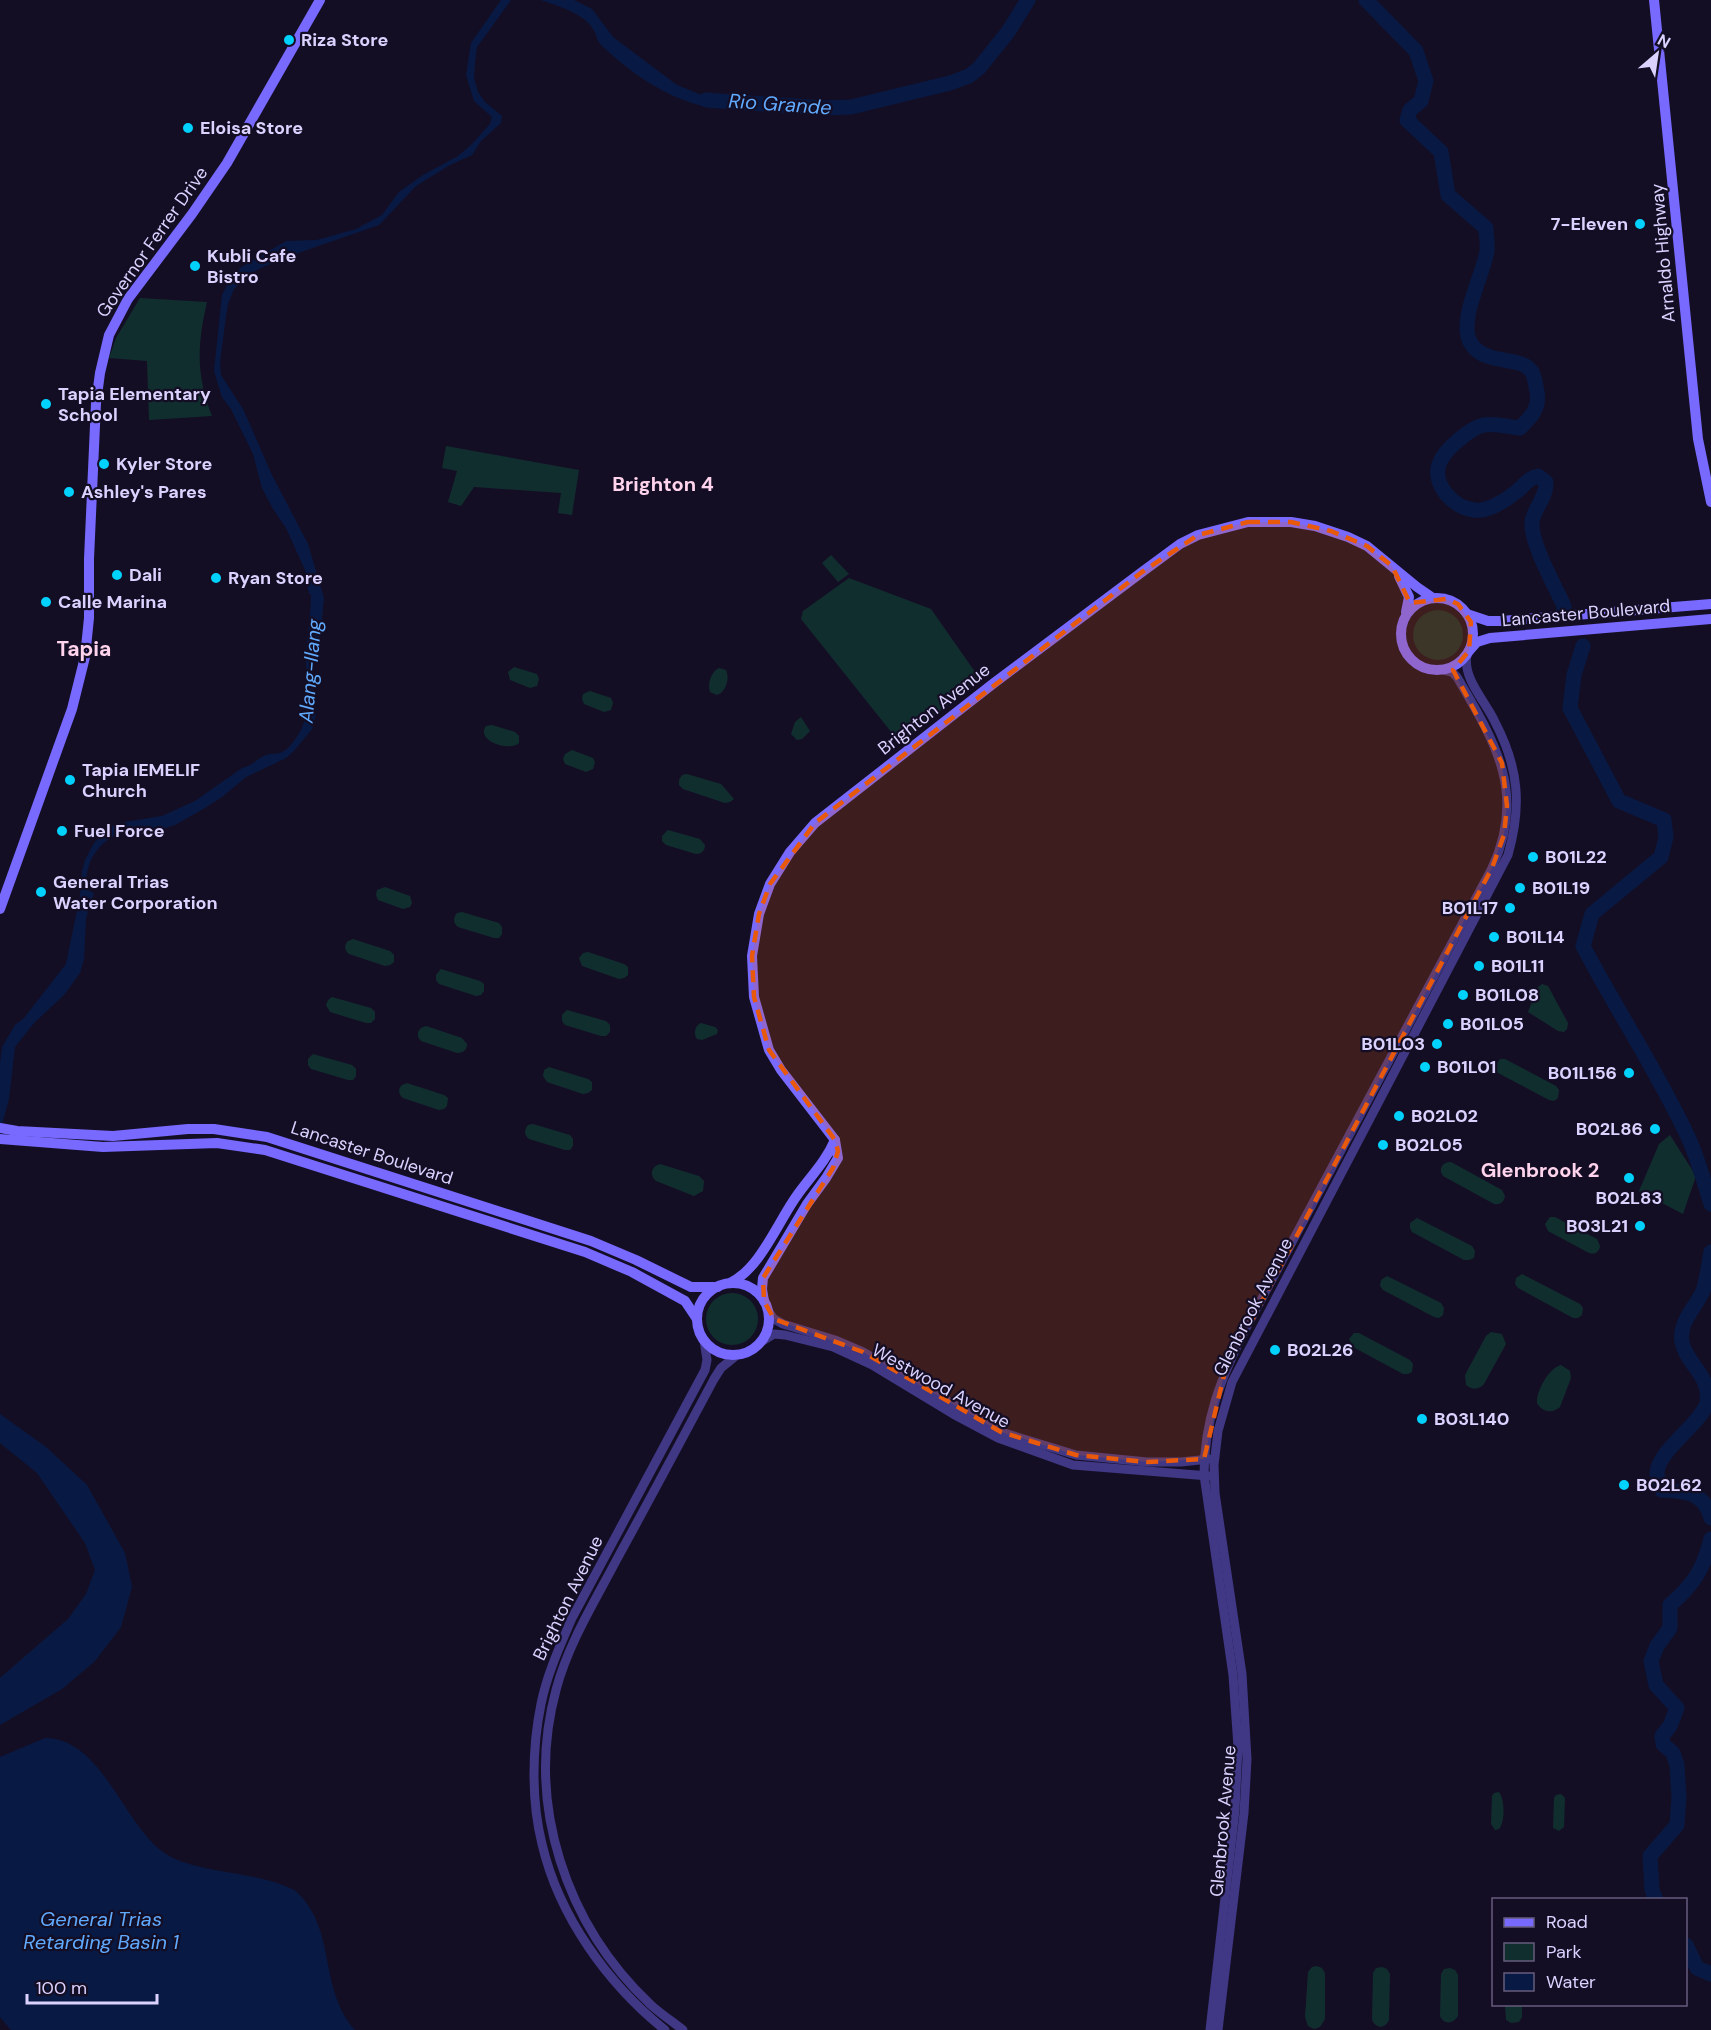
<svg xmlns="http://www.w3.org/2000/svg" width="1711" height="2030" viewBox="0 0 1711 2030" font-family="'DM Sans',sans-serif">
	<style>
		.green { fill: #112e2f }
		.water { fill: #081a44 }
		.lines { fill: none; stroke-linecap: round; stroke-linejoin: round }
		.river { stroke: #081a44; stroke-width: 15 }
		.tertiary { stroke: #403885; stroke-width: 9 }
		.secondary { stroke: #7869ff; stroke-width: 10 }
		.marked { fill: #e8590c; fill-opacity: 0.2; stroke: #e8590c; stroke-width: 4.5; stroke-dasharray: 12 8; stroke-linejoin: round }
		.poi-dot { fill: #00d1fd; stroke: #140e25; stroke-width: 2 }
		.labels { text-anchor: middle; stroke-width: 4.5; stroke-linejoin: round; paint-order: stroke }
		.poi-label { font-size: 18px; font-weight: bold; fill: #dbd2ff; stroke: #140e25; text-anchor: start }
		.street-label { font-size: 18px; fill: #dbd2ff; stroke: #140e25 }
		.water-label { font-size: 20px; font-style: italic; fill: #60aaff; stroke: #140e25 }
		.neighbourhood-label { font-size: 20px; font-weight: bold; fill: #ffd4ec; stroke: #140e25 }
		.quarter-label { font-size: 21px; font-weight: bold; fill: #ffd4ec; stroke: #140e25 }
	</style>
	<rect width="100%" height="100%" fill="#140e25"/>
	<g class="green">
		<path d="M 140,298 L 207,302 C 197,345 196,375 212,416 L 149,420 L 147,361 L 109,358 L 116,338 Z"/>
		<polygon points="446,446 579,470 572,515 558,513 561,493 474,487 461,506 448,502 457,471 442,468"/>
		<polygon points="831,555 849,574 838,582 822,563"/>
		<polygon points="849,578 931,609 980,679 900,743 801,619 803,611"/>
		<circle cx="1438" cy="635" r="25"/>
		<polygon points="514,667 537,674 539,679 537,686 530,688 510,680 508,672"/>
		<path d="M 719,668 L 726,670 C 730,678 726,692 717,695 L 710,692 C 707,684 711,672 719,668 Z"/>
		<polygon points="590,691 611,698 613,703 611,710 604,712 584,704 582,699 583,694"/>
		<polygon points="801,717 810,731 802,739 797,740 791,734 795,722"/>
		<path d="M 492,725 L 515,732 L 519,736 L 519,743 C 510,752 475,741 486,726 Z"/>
		<polygon points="572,750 593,758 595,762 593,769 586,772 565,764 563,759 565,754"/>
		<polygon points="687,774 721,784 734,799 730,802 725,803 683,789 679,785 679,780 682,775"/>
		<path d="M 668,830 L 700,839 L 705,845 C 705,851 701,854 696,854 L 666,845 L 662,841 L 662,836 Z"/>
		<polygon points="385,887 410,896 412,903 410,907 403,909 378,900 376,895 377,890"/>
		<path d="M 462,912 L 499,923 L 502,927 L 502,934 L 499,938 L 494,938 L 458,927 C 453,923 453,918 457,913 Z"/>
		<path d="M 353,939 L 390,951 L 394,955 L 394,962 L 390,965 L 385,966 L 349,954 C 344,950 344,945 348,941 Z"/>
		<polygon points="588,952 624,964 628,967 628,975 624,978 619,979 582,966 579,958 583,953"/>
		<polygon points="441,969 480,981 484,984 484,991 481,995 476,996 439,984 436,980 436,975"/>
		<polygon points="1542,984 1548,986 1568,1023 1567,1029 1564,1032 1558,1031 1528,1012 1537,988"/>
		<polygon points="332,997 371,1008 375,1012 375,1019 371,1023 366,1023 330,1012 326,1005 328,1000"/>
		<polygon points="567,1010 606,1021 610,1025 610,1032 606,1036 601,1036 565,1025 562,1021 562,1015"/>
		<path d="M 701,1023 L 715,1027 L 718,1030 L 717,1034 L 702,1040 L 697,1039 C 693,1034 695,1025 701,1023 Z"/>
		<path d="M 426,1026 L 462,1038 L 467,1044 C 467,1050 463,1053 457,1053 L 421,1041 L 418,1037 L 418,1032 L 421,1028 Z"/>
		<polygon points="313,1054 352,1065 356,1069 356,1076 353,1080 348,1080 311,1069 308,1065 308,1059"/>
		<polygon points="1500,1059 1505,1059 1556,1086 1559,1090 1558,1098 1554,1101 1549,1100 1498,1073 1495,1066"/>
		<polygon points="549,1067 588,1079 592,1082 592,1090 588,1093 583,1094 547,1082 543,1076 544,1070"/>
		<path d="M 407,1083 L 444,1095 L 448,1098 L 447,1106 L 444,1109 L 439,1110 L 403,1098 C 398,1094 398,1089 402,1085 Z"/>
		<path d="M 533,1124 L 570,1135 L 573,1139 L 573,1146 L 570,1150 L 565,1150 L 529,1139 C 524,1135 524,1130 528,1125 Z"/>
		<polygon points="1670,1135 1696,1176 1683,1214 1639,1191 1659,1144"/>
		<path d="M 1451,1162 L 1502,1190 L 1505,1196 C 1504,1202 1500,1205 1494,1204 L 1443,1176 C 1438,1169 1442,1162 1451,1162 Z"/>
		<path d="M 660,1164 L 699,1176 L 704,1181 L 703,1191 L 694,1196 L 656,1181 C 649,1175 651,1167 660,1164 Z"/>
		<path d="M 1550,1217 L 1555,1217 L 1597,1239 L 1600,1246 C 1599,1252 1595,1255 1589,1253 L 1548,1231 L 1545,1224 Z"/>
		<polygon points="1417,1218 1472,1246 1475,1251 1474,1258 1469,1260 1464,1260 1412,1232 1410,1228 1410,1223"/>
		<polygon points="1522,1274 1580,1304 1583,1308 1582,1315 1578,1318 1573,1318 1518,1288 1515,1284 1516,1278"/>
		<polygon points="1387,1276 1441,1303 1444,1308 1443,1315 1439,1318 1434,1317 1383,1290 1380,1286 1381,1280"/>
		<circle cx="732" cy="1319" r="26"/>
		<path d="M 1491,1332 L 1502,1334 L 1506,1344 L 1484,1384 C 1479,1390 1472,1390 1466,1385 L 1465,1375 L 1486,1336 Z"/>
		<polygon points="1354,1333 1359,1333 1410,1360 1413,1364 1412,1372 1408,1374 1403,1374 1353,1347 1349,1339"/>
		<path d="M 1561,1365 L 1570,1371 L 1571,1378 L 1560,1407 C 1552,1414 1542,1412 1537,1403 C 1536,1391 1549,1368 1561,1365 Z"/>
		<path d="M 1499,1792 C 1505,1800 1505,1822 1499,1829 L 1495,1830 L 1491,1824 L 1492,1796 L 1494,1793 Z"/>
		<polygon points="1561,1794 1565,1798 1564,1827 1559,1831 1553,1828 1554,1798 1556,1795"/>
		<polygon points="1317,1966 1322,1968 1325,1973 1325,2019 1320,2027 1314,2029 1308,2026 1305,2017 1308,1972 1312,1967"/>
		<path d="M 1382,1967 L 1387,1969 L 1390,1974 L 1389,2020 C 1385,2029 1376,2029 1372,2020 L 1373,1973 L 1376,1968 Z"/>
		<path d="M 1450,1968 L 1455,1970 L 1458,1975 L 1458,2016 C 1453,2024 1444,2025 1440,2016 L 1441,1974 L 1444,1969 Z"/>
		<polygon points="1505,2005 1522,2005 1522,2017 1519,2022 1511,2023 1506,2020"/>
	</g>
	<g class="water">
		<path d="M 501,0 L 511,0 L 477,47 L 475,63 L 474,78 L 478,92 L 485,102 L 502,116 L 501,123 L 481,141 L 472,155 L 450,165 L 416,186 L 379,225 L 304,251 L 263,267 L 248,275 L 234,289 L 228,304 L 226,316 L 220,362 L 221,375 L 243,409 L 272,475 L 308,544 L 324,598 L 321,629 L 313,666 L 313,687 L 316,715 L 312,729 L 293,752 L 286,758 L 246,777 L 222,797 L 205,808 L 175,825 L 144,835 L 131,834 L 124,831 C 98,841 85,861 86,889 L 94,893 L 86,918 L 84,959 L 80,973 L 64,995 L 34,1023 L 15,1047 L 9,1099 L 0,1132 L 0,1063 L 2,1047 L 15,1025 L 24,1018 L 66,964 L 80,896 L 82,871 L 85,860 L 94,843 L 111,827 L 119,823 L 162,816 L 195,801 L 242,768 C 252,766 258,758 266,755 C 271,753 276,754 280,753 C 286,751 291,745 294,741 C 315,714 305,686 306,655 C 307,635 311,615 311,594 L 309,594 L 305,570 L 286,528 L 273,509 L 262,488 L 253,454 L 231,409 L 222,397 L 214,371 L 222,295 L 229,281 L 240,268 L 286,241 L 317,240 L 356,229 L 382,215 L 399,192 L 423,175 L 458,156 L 471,145 L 490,124 L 492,117 L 474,101 L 466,75 L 471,43 Z"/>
		<path d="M 541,0 L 574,0 L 592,9 L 613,37 L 677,85 L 704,96 L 725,97 L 723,108 C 714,106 704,107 695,104 C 659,93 629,71 601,45 C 596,39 597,35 593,29 C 585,14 556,5 541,0 Z"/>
		<polygon points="0,1414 46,1447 87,1485 125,1553 132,1587 121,1627 95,1661 62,1689 0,1725 0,1678 68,1619 86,1594 95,1570 85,1543 37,1473 0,1443"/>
		<path d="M 45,1738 C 101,1738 123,1823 163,1852 C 189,1872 248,1871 282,1885 C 287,1887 294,1889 298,1893 C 337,1932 318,1988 355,2030 L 11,2030 L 0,2017 L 0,1757 Z"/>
	</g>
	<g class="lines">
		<g class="river">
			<path d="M 1366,0 L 1416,51 L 1426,81 L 1421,101 L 1410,110 L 1407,120 L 1441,152 L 1448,195 L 1486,228 C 1486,236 1488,244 1487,251 C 1483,276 1456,324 1472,345 C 1488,367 1524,354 1533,374 C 1535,379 1536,386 1537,392 C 1540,408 1531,417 1520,428 C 1510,427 1494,423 1483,425 C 1469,429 1444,450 1439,464 C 1432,485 1454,508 1474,510 C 1488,512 1506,500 1516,492 C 1524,486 1528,478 1538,476 L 1546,482 C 1547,497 1534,508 1532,522 C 1530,542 1555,586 1564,606 L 1564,612"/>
			<polyline points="706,100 825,108 851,107 950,83 969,76 979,68 1008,32 1028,0"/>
			<path d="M 1583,646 L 1574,675 L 1570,708 L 1619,801 L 1664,820 L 1666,837 L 1661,857 L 1592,914 L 1583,946 C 1617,1011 1658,1072 1689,1139 C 1698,1159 1704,1182 1711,1204"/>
			<path d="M 1711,1252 C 1709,1264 1707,1276 1704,1288 C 1698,1306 1678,1321 1682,1342 C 1687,1365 1711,1375 1707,1403 C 1700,1425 1658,1450 1657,1473 C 1657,1478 1661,1485 1662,1490 C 1686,1491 1704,1492 1711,1518"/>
			<path d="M 1656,1900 L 1652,1890 L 1650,1856 L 1677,1825 L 1679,1797 L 1677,1765 L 1673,1753 L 1663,1744 L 1662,1736 L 1670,1726 L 1677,1708 L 1656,1685 L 1651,1661 L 1657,1646 L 1670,1628 L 1670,1605 C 1694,1584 1703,1570 1711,1539"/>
			<polyline points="1686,1945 1697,1968 1711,1974"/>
		</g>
		<g class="tertiary">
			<polyline points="768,1311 774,1319 783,1324 835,1340 863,1352 1001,1432 1076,1455 1147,1462 1181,1462 1209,1459"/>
			<polyline points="761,1342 774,1334 785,1335 833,1347 872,1365 953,1414 998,1438 1073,1465 1209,1476"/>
			<path d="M 665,2030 C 608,1984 559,1917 542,1844 C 531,1800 532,1748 541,1704 C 547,1674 560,1646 572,1618 L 705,1370 L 707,1360 L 704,1340"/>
			<path d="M 683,2030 C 673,2022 661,2014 651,2005 C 566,1925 525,1804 556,1690 C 568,1644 595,1601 617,1559 C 650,1499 682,1439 714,1379 L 721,1368 L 737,1355"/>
			<path d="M 1210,2030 L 1235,1810 L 1238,1747 L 1233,1675 L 1204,1475 C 1204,1420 1221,1378 1245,1330 L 1492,868 C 1527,793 1495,742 1457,677 L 1452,672 L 1443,670"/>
			<path d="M 1218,2030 L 1244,1813 L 1247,1759 L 1242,1674 L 1215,1493 L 1214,1465 L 1218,1431 L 1232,1382 L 1508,855 C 1522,806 1519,768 1495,722 C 1486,702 1462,678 1467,655"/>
		</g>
		<g class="secondary">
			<polyline points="1654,0 1698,439 1711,502"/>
			<polyline points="1399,576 1409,597 1406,612"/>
			<circle cx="1437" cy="634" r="36"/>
			<polyline points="1467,614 1488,621 1501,621 1711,604"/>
			<polyline points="1469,651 1477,642 1490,638 1711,619"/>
			<polyline points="0,909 72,709 85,657 89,618 89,559 96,403 100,373 109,335 128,299 192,214 227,163 320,0"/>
			<polyline points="0,1128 17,1131 113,1136 188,1129 214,1129 267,1137 591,1241 636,1260 691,1287 718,1287"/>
			<polyline points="0,1139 103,1147 217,1143 265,1150 585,1252 632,1272 685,1301 697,1319"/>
			<path d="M 730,1283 C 761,1268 778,1221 798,1194 C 811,1176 826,1161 835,1140"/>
			<circle cx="733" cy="1319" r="36"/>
			<polyline points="764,1301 762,1289 763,1278 807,1204 826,1178 838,1158 835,1140 781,1070 769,1050 754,997 752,956 759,914 770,884 790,852 815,823 994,683 1142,572 1180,544 1198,535 1248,522 1291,522 1315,526 1348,537 1367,546 1417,587 1433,598"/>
		</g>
	</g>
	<path class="marked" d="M 1248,522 L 1291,522 L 1331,531 L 1367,546 L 1392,566 L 1410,603 L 1446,599 L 1458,604 L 1471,622 L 1469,651 L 1453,670 L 1502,763 L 1507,806 L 1504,835 L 1492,868 L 1225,1371 L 1204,1459 L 1147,1462 L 1076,1455 L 1001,1432 L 863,1352 L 774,1319 L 764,1301 L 763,1278 L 833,1168 L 838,1151 L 835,1140 L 769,1050 L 754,997 L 752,956 L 759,914 L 770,884 L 815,823 L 1142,572 L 1198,535 Z"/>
	<g class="poi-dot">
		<circle cx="289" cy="40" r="6"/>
		<circle cx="188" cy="128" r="6"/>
		<circle cx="1640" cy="224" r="6"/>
		<circle cx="195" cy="266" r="6"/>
		<circle cx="46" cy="404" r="6"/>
		<circle cx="104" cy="464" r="6"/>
		<circle cx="69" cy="492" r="6"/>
		<circle cx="117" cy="575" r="6"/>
		<circle cx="216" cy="578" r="6"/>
		<circle cx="46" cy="602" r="6"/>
		<circle cx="70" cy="780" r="6"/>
		<circle cx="62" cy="831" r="6"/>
		<circle cx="1533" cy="857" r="6"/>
		<circle cx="1520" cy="888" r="6"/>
		<circle cx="41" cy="892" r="6"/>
		<circle cx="1510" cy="908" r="6"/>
		<circle cx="1494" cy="937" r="6"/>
		<circle cx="1479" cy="966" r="6"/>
		<circle cx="1463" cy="995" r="6"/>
		<circle cx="1448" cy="1024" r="6"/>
		<circle cx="1437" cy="1044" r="6"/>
		<circle cx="1425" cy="1067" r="6"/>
		<circle cx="1629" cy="1073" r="6"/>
		<circle cx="1399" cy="1116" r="6"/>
		<circle cx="1655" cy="1129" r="6"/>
		<circle cx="1383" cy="1145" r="6"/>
		<circle cx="1629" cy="1178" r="6"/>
		<circle cx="1640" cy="1226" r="6"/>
		<circle cx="1275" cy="1350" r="6"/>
		<circle cx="1422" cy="1419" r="6"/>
		<circle cx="1624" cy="1485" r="6"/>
	</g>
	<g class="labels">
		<g class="poi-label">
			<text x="301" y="46">Riza Store</text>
			<text x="200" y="134">Eloisa Store</text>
			<text x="1628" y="230" text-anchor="end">7-Eleven</text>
			<text x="207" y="262">Kubli Cafe<tspan x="207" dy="21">Bistro</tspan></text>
			<text x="58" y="400">Tapia Elementary<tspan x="58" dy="21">School</tspan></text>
			<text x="116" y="470">Kyler Store</text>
			<text x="81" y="498">Ashley's Pares</text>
			<text x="129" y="581">Dali</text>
			<text x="228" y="584">Ryan Store</text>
			<text x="58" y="608">Calle Marina</text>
			<text x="82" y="776">Tapia IEMELIF<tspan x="82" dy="21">Church</tspan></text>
			<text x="74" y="837">Fuel Force</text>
			<text x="1545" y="863">B01L22</text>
			<text x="53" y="888">General Trias<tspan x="53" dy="21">Water Corporation</tspan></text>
			<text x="1532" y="894">B01L19</text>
			<text x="1498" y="914" text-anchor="end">B01L17</text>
			<text x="1506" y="943">B01L14</text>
			<text x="1491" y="972">B01L11</text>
			<text x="1475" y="1001">B01L08</text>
			<text x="1460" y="1030">B01L05</text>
			<text x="1425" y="1050" text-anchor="end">B01L03</text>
			<text x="1437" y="1073">B01L01</text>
			<text x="1617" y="1079" text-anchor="end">B01L156</text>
			<text x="1411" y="1122">B02L02</text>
			<text x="1643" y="1135" text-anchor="end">B02L86</text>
			<text x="1395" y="1151">B02L05</text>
			<text x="1629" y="1204" text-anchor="middle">B02L83</text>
			<text x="1628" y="1232" text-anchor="end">B03L21</text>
			<text x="1287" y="1356">B02L26</text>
			<text x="1434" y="1425">B03L140</text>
			<text x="1636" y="1491">B02L62</text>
		</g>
		<g class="street-label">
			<text transform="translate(152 242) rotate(-55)" y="6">Governor Ferrer Drive</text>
			<text transform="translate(1663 253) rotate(-95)" y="6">Arnaldo Highway</text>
			<text transform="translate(1586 613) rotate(-5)" y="6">Lancaster Boulevard</text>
			<text transform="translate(934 709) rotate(-38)" y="6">Brighton Avenue</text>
			<text transform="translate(372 1153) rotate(18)" y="6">Lancaster Boulevard</text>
			<text transform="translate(1253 1307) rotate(-63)" y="6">Glenbrook Avenue</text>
			<text transform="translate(941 1386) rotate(29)" y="6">Westwood Avenue</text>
			<text transform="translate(568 1598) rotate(-64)" y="6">Brighton Avenue</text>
			<text transform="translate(1223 1821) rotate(-85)" y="6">Glenbrook Avenue</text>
		</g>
		<g class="water-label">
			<text transform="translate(780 104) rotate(4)" y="7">Rio Grande</text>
			<text transform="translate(310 671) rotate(-85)" y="7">Alang-Ilang</text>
			<text x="101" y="1926">General Trias<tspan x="101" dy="23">Retarding Basin 1</tspan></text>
		</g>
		<g class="neighbourhood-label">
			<text x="663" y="491">Brighton 4</text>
			<text x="1540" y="1177">Glenbrook 2</text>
		</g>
		<g class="quarter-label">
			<text x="84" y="656">Tapia</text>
		</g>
	</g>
	<rect x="1492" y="1898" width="195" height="108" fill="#140e25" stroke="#645c7c" stroke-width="1.5"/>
	<rect x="1504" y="1918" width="30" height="9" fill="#7869ff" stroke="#645c7c" stroke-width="1.5"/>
	<text x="1546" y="1928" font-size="18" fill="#dbd2ff">Road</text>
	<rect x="1504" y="1943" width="30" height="18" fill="#112e2f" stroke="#645c7c" stroke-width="1.5"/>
	<text x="1546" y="1958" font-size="18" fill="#dbd2ff">Park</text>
	<rect x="1504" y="1973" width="30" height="18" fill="#081a44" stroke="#645c7c" stroke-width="1.5"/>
	<text x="1546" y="1988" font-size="18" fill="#dbd2ff">Water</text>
	<g transform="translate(1657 54) rotate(29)" stroke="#140e25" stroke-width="4.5" paint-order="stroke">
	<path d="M0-4.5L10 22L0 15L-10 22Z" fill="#dbd2ff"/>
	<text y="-9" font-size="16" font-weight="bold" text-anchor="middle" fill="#dbd2ff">N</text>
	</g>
	<path d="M27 1994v9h130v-9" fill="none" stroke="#dbd2ff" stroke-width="3"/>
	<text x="36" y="1994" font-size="18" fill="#dbd2ff" stroke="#140e25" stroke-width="4.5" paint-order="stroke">100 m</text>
</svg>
